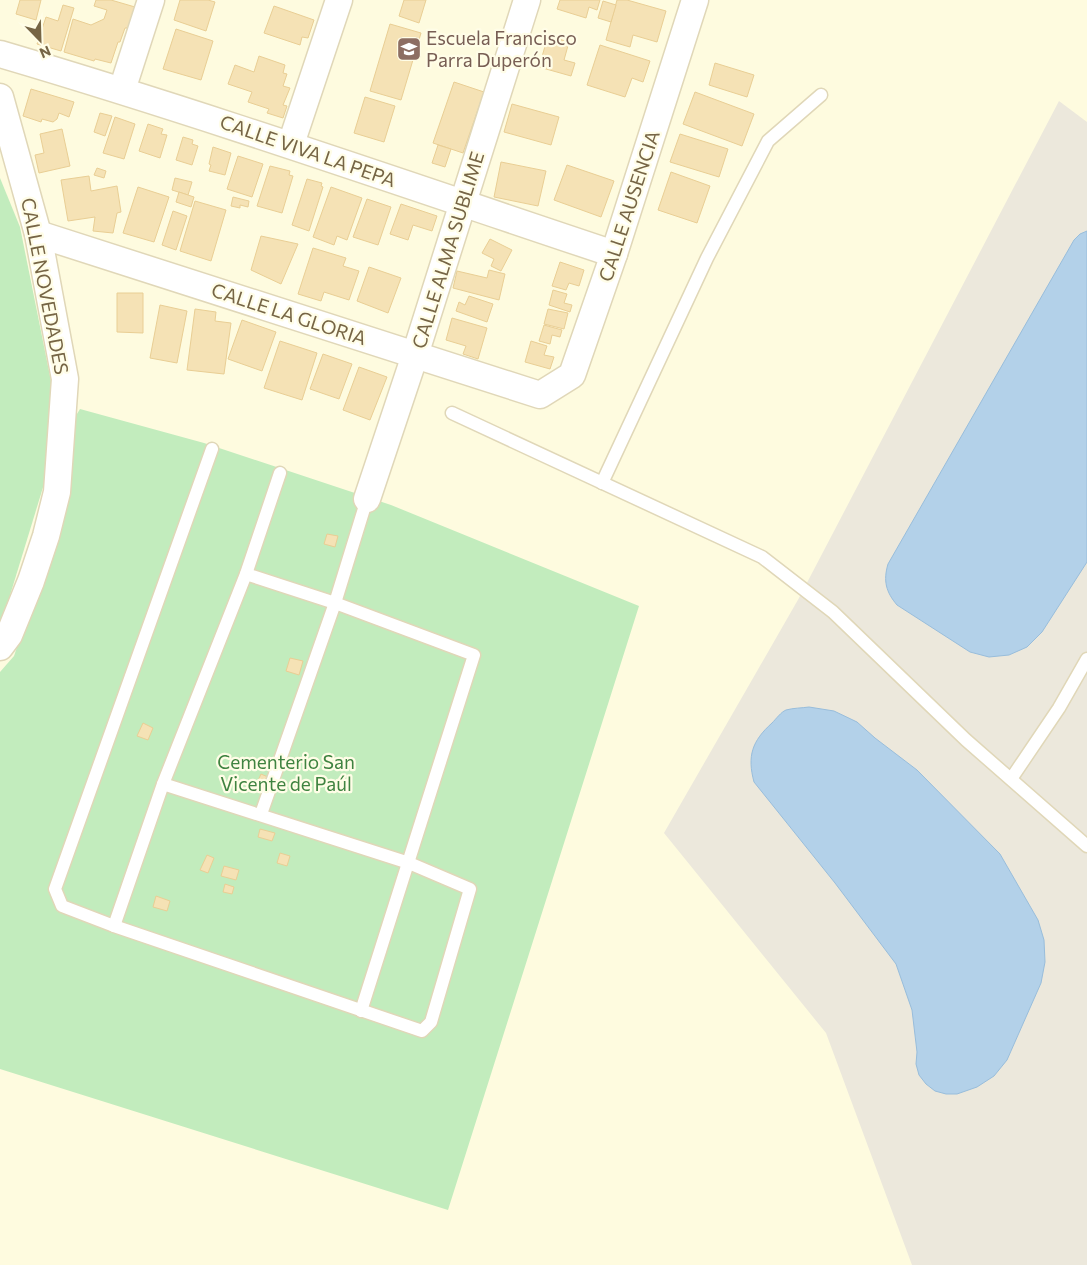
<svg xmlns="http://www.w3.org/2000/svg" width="1087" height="1265" viewBox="0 0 1087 1265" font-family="Commissioner,sans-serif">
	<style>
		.industrial { fill: #ece8dc }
		.green { fill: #c2ecbd }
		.water { fill: #b3d1e9; stroke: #98bddb }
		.building { fill: #f5e2b5; stroke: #e9ce94 }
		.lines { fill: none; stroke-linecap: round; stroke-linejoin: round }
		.service-casing { stroke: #e0d7b8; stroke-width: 15 }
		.minor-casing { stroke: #e0d7b8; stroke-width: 29 }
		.service { stroke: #fff; stroke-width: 12 }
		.minor { stroke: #fff; stroke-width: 26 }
		.labels { text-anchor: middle; stroke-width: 4.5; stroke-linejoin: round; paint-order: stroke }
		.education-label { font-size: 19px; fill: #785e54; stroke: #fffde7; text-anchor: start }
		.street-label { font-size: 19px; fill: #766545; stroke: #fffde7 }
		.park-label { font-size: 19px; fill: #3f8340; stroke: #fffde7 }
	</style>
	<rect width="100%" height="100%" fill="#fefbdf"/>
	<polygon class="industrial" points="1059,101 1087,122 1087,1265 912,1265 826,1033 664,833 799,598"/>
	<g class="green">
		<polygon points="0,178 20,227 51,381 48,471 4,615 0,621"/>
		<polygon points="80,409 204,443 391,505 639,606 448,1210 0,1069 0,672 14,656 68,496 72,422"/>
	</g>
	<g class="water">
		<path d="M 1087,231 L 1087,562 L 1042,632 L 1027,647 L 1009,655 L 989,657 L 970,652 L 897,605 C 886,592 883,581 888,564 L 1074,240 L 1080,234 Z"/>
		<path d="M 809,707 L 834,711 L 857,722 L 875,738 L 917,770 L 1000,854 L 1038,920 L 1044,940 L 1045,962 L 1041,983 L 1007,1060 L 994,1076 L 977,1087 L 957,1094 L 946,1094 L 935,1091 L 926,1084 L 919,1075 L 916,1064 L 917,1052 L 912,1010 L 896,964 L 835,883 L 754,782 C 747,756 752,741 772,723 C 776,719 781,712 786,710 C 793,708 802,708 809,707 Z"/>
	</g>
	<g class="building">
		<polygon points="20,0 41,0 36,20 16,14"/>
		<polygon points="96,0 111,0 135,7 129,28 125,28 120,42 118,42 111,63 95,59 94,61 64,52 73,19 91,25 104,19 107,10 94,6"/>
		<polygon points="180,0 208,0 215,2 206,31 174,20"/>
		<polygon points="404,0 426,0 419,23 399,16"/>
		<polygon points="560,0 600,0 597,10 589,7 586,18 557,9"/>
		<polygon points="617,0 627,0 666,11 657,42 633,35 630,47 606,40"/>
		<polygon points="603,1 616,5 611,22 598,18"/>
		<polygon points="63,5 74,8 61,51 37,44 46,17 58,21"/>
		<polygon points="274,6 314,20 308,38 302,37 300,45 264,33"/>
		<polygon points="390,24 421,33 401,100 370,91"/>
		<polygon points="176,29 213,41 201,80 163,69"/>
		<polygon points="548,36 569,42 564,60 575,63 571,76 539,67"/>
		<polygon points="600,45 650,61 643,82 632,78 625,97 587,85"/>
		<polygon points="259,56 285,65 283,73 287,74 283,86 290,88 283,105 287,106 283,118 267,113 269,109 248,102 252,92 228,84 235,65 254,72"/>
		<polygon points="715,63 754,75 747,97 709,85"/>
		<polygon points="454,82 484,92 463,153 433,143"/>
		<polygon points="31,89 74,102 69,117 59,113 57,119 53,122 42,119 41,122 23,116"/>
		<polygon points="695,92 754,114 742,146 683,124"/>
		<polygon points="365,97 395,106 384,142 354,133"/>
		<polygon points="512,104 559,117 551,145 504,132"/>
		<polygon points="100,113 112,116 105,136 94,132"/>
		<polygon points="115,117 135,124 124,159 103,153"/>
		<polygon points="148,124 163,129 161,134 167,135 160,158 139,151"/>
		<polygon points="62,129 70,166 39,173 35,155 44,153 40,134"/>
		<polygon points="680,134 728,149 719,177 670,162"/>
		<polygon points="183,137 193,140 192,144 198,146 192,165 176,160"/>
		<polygon points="438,145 451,149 445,167 432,163"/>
		<polygon points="213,147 231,153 225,175 209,171 211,165 209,164"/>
		<polygon points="238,156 263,164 252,197 227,189"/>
		<polygon points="501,162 546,171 538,206 494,197"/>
		<polygon points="567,165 614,181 601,217 554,200"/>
		<polygon points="270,166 290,171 289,175 293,176 282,213 257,206"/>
		<polygon points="97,168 106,171 104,178 94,175"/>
		<polygon points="671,172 710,186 697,223 658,210"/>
		<polygon points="89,176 91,191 117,186 121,212 117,213 113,233 93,231 95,217 68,221 61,180"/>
		<polygon points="175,178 192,182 188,195 172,190"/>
		<polygon points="307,179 322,183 321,186 323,187 309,231 292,225"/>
		<polygon points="138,187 169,197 154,242 123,233"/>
		<polygon points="331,187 362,198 347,240 337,236 334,245 313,237"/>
		<polygon points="179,192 194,197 191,207 176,202"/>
		<polygon points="233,197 249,201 248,207 240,205 240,208 231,206"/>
		<polygon points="367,199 391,207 378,245 353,237"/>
		<polygon points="195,201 226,210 211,261 180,251"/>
		<polygon points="401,204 437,216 432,231 413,225 408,240 390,234"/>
		<polygon points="173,211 187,216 176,250 162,245"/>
		<polygon points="261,236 298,244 281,284 251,270"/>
		<polygon points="490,239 512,250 501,271 491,266 494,259 482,253"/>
		<polygon points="313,248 346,258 343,266 359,271 349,300 324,292 321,301 298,294"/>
		<polygon points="560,262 584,270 579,286 569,283 566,290 552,286"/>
		<polygon points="369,267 401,278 388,313 357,301"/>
		<polygon points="489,270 505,274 499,300 453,288 457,271 487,278"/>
		<polygon points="553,290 567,294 564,303 572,305 570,312 549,305"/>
		<polygon points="117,293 143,293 143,333 117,332"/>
		<polygon points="469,296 493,304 487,322 456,311 459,302 465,305"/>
		<polygon points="160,305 187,311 177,363 150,358"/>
		<polygon points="195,309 216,312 215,321 231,323 224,374 187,370"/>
		<polygon points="548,309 568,313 564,329 544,324"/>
		<polygon points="452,318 487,328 478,359 463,354 466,346 446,340"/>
		<polygon points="242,320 276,332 262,371 228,359"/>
		<polygon points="544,325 562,330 560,337 552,335 550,344 539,341"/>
		<polygon points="280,341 317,353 302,400 264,388"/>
		<polygon points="531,341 547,346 544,355 554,357 550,369 525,362"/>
		<polygon points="323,354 352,364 339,399 310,389"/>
		<polygon points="359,367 387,377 370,420 343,410"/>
		<polygon points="327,534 338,536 335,547 324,544"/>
		<polygon points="290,658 303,661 299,675 286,671"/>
		<polygon points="143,723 153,728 148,740 137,736"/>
		<polygon points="261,774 268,777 263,788 256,785"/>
		<polygon points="260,829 275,833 272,841 258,837"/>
		<polygon points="280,853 290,856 287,866 277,863"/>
		<polygon points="207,855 214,858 208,873 200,870"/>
		<polygon points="224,866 239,870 236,880 221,876"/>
		<polygon points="225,884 234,887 232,894 223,892"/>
		<polygon points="156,896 170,901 167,911 153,907"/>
	</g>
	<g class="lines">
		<defs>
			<g id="service">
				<polyline points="452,413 762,557 833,612 966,740 1087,846"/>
				<polyline points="602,483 707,258 768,141 821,95"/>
				<polyline points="246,574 335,603 474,655 361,1011"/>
				<polyline points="1011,779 1059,708 1087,659"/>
				<polyline points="163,784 409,863 470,889 431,1022 422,1031 114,926 62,906 55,889 212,449"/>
				<polyline points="261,814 335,603 367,499"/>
				<polyline points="114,926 163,784 246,574 280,473"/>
			</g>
			<g id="minor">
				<path d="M 0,54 C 207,115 410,186 614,254"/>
				<polyline points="122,90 151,0"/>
				<polyline points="0,97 38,234 65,379 57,492 46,536 31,581 9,635 0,647"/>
				<polyline points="291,144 339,0"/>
				<polyline points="38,234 540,395 572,375 614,254 695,0"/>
				<polyline points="367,499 415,355 527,0"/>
			</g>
		</defs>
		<use href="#service" class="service-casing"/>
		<use href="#minor" class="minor-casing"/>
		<use href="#service" class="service"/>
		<use href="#minor" class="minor"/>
	</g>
	<defs>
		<symbol id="school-square" viewBox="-11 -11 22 22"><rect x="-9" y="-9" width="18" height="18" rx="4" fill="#8d6e63" stroke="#fffde7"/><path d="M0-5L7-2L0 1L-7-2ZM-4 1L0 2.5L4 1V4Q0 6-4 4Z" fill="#fff"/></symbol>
	</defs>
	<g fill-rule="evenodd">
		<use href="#school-square" x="395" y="35" width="28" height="28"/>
	</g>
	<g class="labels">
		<g class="education-label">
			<text x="426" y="45">Escuela Francisco<tspan x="426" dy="22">Parra Duperón</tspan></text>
		</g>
		<g class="street-label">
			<text transform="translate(308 151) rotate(19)" y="7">CALLE VIVA LA PEPA</text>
			<text transform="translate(629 206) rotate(-72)" y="7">CALLE AUSENCIA</text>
			<text transform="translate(448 250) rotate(-73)" y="7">CALLE ALMA SUBLIME</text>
			<text transform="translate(45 286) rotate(79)" y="7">CALLE NOVEDADES</text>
			<text transform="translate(289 314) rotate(18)" y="7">CALLE LA GLORIA</text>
		</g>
		<g class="park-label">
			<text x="286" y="769">Cementerio San<tspan x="286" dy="22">Vicente de Paúl</tspan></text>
		</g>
	</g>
	<g transform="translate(40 40) rotate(157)" stroke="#fffde7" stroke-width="4" paint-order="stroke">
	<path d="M0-4L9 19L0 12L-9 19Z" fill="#766545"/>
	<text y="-8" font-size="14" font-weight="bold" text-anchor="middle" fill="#766545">N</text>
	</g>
</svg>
